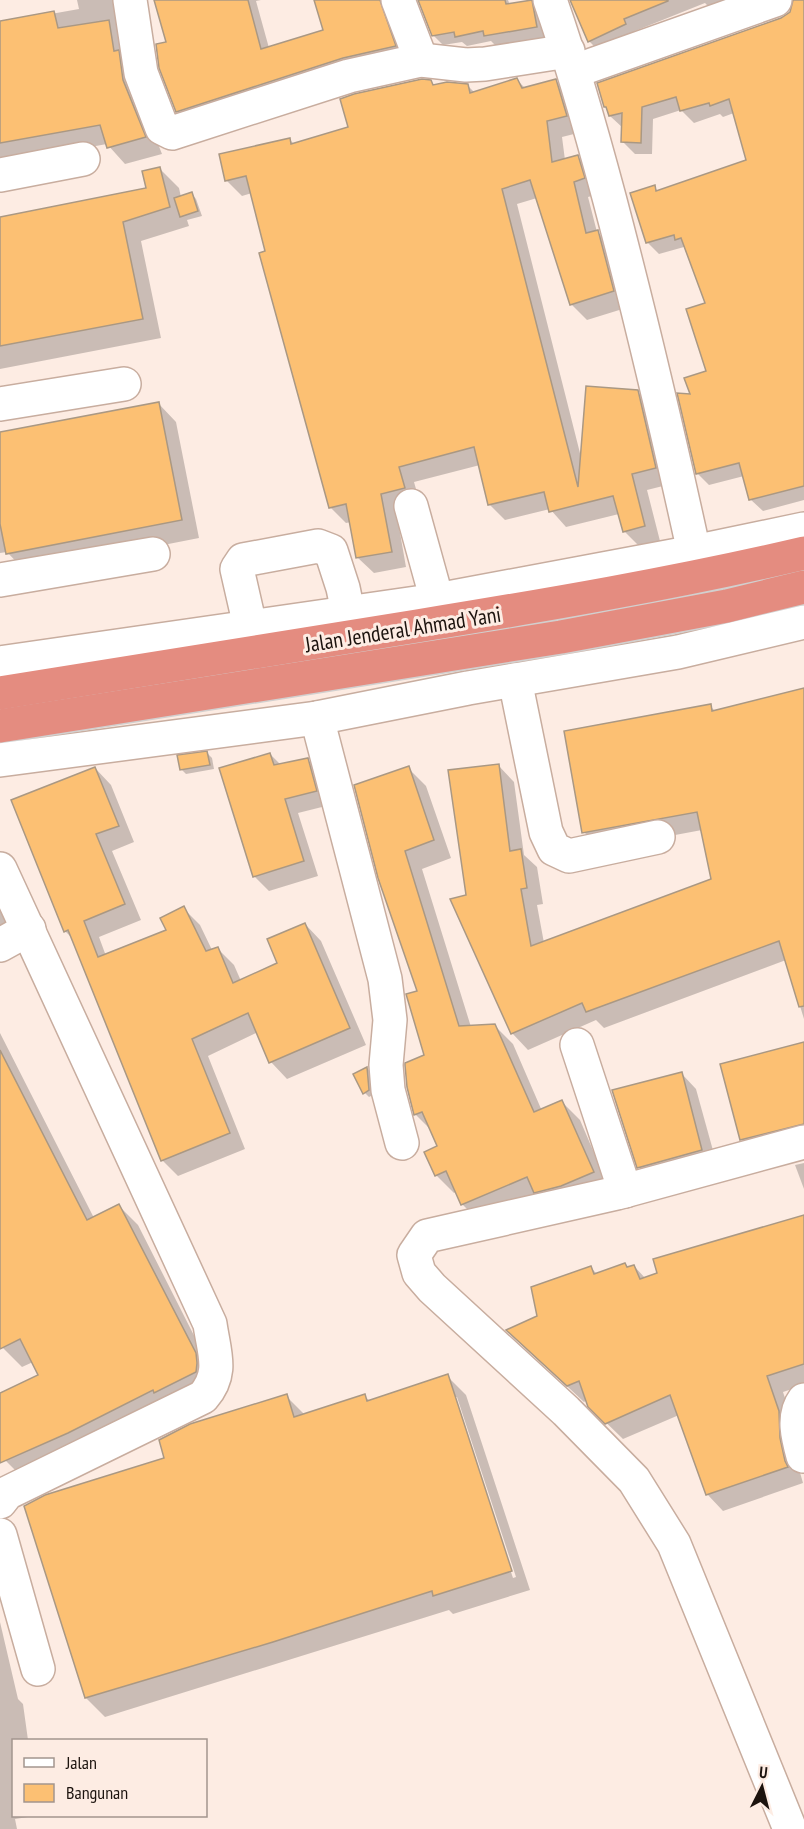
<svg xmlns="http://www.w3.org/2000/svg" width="804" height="1829" viewBox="0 0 804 1829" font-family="'PT Sans Narrow',sans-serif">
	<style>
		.shadow { fill: #0003; fill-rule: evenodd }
		.building { fill: #fcc073; stroke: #aa9883; stroke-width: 1.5 }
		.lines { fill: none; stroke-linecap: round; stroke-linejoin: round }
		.minor-casing { stroke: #c8ad9f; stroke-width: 36 }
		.highway-casing { stroke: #d2d0cf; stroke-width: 36 }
		.minor { stroke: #fff; stroke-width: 33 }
		.highway { stroke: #e48c80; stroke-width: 33 }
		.labels { text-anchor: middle; stroke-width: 6; stroke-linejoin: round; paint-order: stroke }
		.street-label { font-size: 22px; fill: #1c130e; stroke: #fdece3 }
	</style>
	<rect width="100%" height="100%" fill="#fdece3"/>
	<g class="shadow">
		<polygon points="77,0 140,0 140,98 162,154 125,164 107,144 0,163 0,23 79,9"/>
		<polygon points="155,0 261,0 256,1 269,48 325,30 315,0 381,0 391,31 399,39 407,58 189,123 177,111 168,43"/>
		<polygon points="420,0 508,0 510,5 531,1 541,11 546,37 496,46 491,41 467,46 462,42 443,45 433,35"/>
		<polygon points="572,0 764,0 718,16 705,3 635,31 637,36 601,53 589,41"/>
		<polygon points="795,0 804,0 804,500 763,511 750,499 744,476 709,485 697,473 692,396 708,372 707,304 684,247 659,254 647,242 654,187 659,192 748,161 734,113 723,117 720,114 694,123 681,110 653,119 652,154 635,154 623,142 623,128 610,116 605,106 782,19 791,13"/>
		<polygon points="517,80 526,89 556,81 572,97 582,132 562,137 565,160 577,156 593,172 599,194 588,197 597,232 613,247 629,307 587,320 571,304 537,198 517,204 581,457 637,391 653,407 671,484 647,490 660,541 640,547 624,531 619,514 566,527 550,509 505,520 489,504 480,465 414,482 420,503 396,510 406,567 374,573 358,558 351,522 346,523 331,508 260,254 267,252 252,193 242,196 226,180 289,139 294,144 350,128 430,81 435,86 467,85 475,93"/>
		<polygon points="160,169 179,188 181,197 192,194 196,199 202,216 187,220 189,226 141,241 161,338 0,369 0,218 148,189"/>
		<polygon points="158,403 176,422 199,538 26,572 7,552 0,553 0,433"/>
		<polygon points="804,690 804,1019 786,960 604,1028 596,1020 528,1050 512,1033 468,896 498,765 514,782 524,855 537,867 543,904 537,905 544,943 713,880 702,830 600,849 584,832 710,706 716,712"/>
		<polygon points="207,753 212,758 214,769 186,774 181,769"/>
		<polygon points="270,754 281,765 307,759 322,774 330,805 298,813 318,876 269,891 254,876"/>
		<polygon points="95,768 111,785 134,842 112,851 141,920 99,937 106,956 168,931 183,908 200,925 212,950 217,948 234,965 241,981 279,963 305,924 321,941 366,1045 287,1079 271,1062 258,1032 208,1056 245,1149 178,1176 162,1160 72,938 65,931"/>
		<polygon points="408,768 426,786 451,858 422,869 471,1027 495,1026 513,1044 542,1111 562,1102 580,1120 610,1190 480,1222 462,1204 457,1191 454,1193 436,1175 439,1147 432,1131 415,1114 426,1056 419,992 380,878"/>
		<polygon points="0,895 13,921 0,928"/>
		<polygon points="0,1033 94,1218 119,1206 138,1225 215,1377 25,1480 5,1460 0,1450 0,1395 40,1376 33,1362 22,1367 2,1347 0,1342"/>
		<polygon points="804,1044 804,1143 758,1156 741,1139"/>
		<polygon points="367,1068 372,1073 373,1095 369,1097 365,1093"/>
		<polygon points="681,1073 696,1089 717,1165 654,1182 639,1167"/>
		<polygon points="804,1163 804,1189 795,1165"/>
		<polygon points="804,1216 804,1385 783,1392 795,1429 795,1455 803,1483 723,1511 707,1494 679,1415 623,1439 589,1406 587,1400 584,1402 524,1346 539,1317 591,1268 597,1274 625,1264 629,1268 634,1266 646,1279"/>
		<path d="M 447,1376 L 466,1395 L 530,1590 L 453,1614 L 449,1610 L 105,1717 L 86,1698 L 166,1459 L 286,1396 L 305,1415 L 364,1396 L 370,1401 ZM 453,1397 L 457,1397 L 516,1577 L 513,1578 Z"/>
		<polygon points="0,1622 18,1699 23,1704 28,1740 14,1740 14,1816 28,1817 15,1819 17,1829 0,1829"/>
	</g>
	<g class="building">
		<polygon points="154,0 248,0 261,49 323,30 314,0 380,0 396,46 343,58 176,112 159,68 156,44 166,42"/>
		<polygon points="418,0 505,0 506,4 532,0 537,27 484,36 483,31 455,37 454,32 432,36"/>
		<polygon points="570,0 668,0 668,1 624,19 626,24 588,42"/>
		<polygon points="793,0 804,0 804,486 749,500 739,463 696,474 677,393 690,394 684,378 706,371 686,309 705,303 681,238 675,240 674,235 646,243 630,193 655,185 656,191 746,160 729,99 710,106 709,103 680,111 676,97 642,107 641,143 621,142 622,113 609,116 606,107 604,107 597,83 781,18 790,12"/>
		<polygon points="54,11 58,28 109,20 114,51 119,50 123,80 146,137 107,148 100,125 0,143 0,21"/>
		<polygon points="517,78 522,88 556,79 567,116 547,121 552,162 578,155 585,178 574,182 586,233 598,230 614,291 570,305 530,180 502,189 578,487 586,386 638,390 656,468 632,474 645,526 623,532 613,496 549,512 544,492 488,505 474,447 399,467 405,488 381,494 392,552 356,558 346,504 329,508 259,253 265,251 246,176 225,181 219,154 290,138 291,144 348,127 340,99 354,94 422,79 431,80 433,85 447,82 468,84 470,93"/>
		<polygon points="160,167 170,207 123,222 143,319 0,346 0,217 146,188 142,171"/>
		<polygon points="192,192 198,211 180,217 174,198"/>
		<polygon points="159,402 182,520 6,554 0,524 0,432"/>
		<polygon points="804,688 804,1006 799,1007 779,941 586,1012 582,1003 511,1034 450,899 466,895 448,770 499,764 510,851 521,849 527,888 521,889 531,946 711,879 697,812 582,833 564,731 711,704 712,711"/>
		<polygon points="207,751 210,765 180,770 177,755"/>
		<polygon points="270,753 274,765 308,758 317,791 285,799 304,861 253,877 219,768"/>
		<polygon points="409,766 434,840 405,851 459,1026 495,1024 534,1112 562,1100 594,1172 561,1186 534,1193 527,1177 461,1205 446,1171 435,1176 424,1152 437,1146 422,1112 414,1115 407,1087 405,1065 405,1063 424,1055 406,994 417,991 378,878 354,785"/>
		<polygon points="95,767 119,826 96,834 125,904 84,921 98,957 166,930 160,918 184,906 206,951 218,947 233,983 277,963 267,939 305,923 350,1028 269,1063 248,1013 192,1039 230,1133 161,1161 68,930 64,932 11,800"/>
		<polygon points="804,1042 804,1124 740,1140 720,1064"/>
		<polygon points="0,1050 87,1220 119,1204 196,1353 197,1363 196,1372 154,1393 153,1390 68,1433 0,1463 0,1393 38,1375 20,1339 0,1349"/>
		<polygon points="367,1067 369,1090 363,1094 353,1074"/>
		<polygon points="682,1072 702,1150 637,1168 612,1090"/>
		<polygon points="804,1215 804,1364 767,1376 779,1411 780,1438 785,1461 788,1467 706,1495 670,1395 605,1424 588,1407 579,1381 567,1386 506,1330 537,1316 531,1287 591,1266 594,1274 625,1263 627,1267 634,1265 640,1279 657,1273 653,1259"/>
		<polygon points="448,1374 512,1571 433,1596 432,1591 273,1642 85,1698 24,1506 45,1495 164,1458 159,1440 190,1424 287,1394 294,1417 365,1394 367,1401"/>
	</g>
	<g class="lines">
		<defs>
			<g id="minor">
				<polyline points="130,0 141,73 162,128 172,133 349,76 421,60 466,65 485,64 568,51"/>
				<polyline points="398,0 421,60"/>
				<path d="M 550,0 C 573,65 591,130 609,197 C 640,314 668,433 694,552"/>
				<polyline points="575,71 775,0"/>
				<polyline points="0,175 83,159"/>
				<polyline points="0,404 124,384"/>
				<polyline points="411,506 437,600"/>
				<polyline points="0,580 153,554"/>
				<polyline points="250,626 237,569 243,560 318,546 331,551 343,588 348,612"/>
				<polyline points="0,663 437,600 694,552 804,529"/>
				<polyline points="515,680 546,832 554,849 569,856 658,837"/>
				<polyline points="317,718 385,979 390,1020 386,1065 388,1090 402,1143"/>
				<polyline points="0,760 317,718 468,688 678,652 804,622"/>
				<path d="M 0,869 L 210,1324 C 214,1353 224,1373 203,1397 L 7,1493 L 0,1502"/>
				<polyline points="0,945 29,929"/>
				<polyline points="577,1045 625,1191"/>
				<path d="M 803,1456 C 798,1438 792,1416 804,1400"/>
				<polyline points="0,1535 38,1669"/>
				<polyline points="790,1829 674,1544 634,1480 566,1411 432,1288 419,1273 414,1255 427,1236 617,1193 804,1142"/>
			</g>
			<g id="highway">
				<path d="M 0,693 C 139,672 278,649 417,626 C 546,605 676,583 804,553"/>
				<polyline points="0,726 561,637 727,606 804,587"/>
			</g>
		</defs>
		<use href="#minor" class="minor-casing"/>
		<use href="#highway" class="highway-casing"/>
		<use href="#minor" class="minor"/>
		<use href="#highway" class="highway"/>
	</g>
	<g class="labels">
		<g class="street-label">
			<text transform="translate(403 629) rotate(-9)" y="8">Jalan Jenderal Ahmad Yani</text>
		</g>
	</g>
	<rect x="12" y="1739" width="195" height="78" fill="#fdece3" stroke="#a3958e" stroke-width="1.5"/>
	<rect x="24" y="1758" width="30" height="9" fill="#ffffff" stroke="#a3958e" stroke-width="1.5"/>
	<text x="66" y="1769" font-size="18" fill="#1c130e">Jalan</text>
	<rect x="24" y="1784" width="30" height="18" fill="#fcc073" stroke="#a3958e" stroke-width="1.5"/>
	<text x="66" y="1799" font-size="18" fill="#1c130e">Bangunan</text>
	<g transform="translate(762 1787) rotate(6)" stroke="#fdece3" stroke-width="4.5" paint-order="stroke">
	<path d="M0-4.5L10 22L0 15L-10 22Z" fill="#1c130e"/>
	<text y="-9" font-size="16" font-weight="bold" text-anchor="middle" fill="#1c130e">U</text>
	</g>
</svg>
